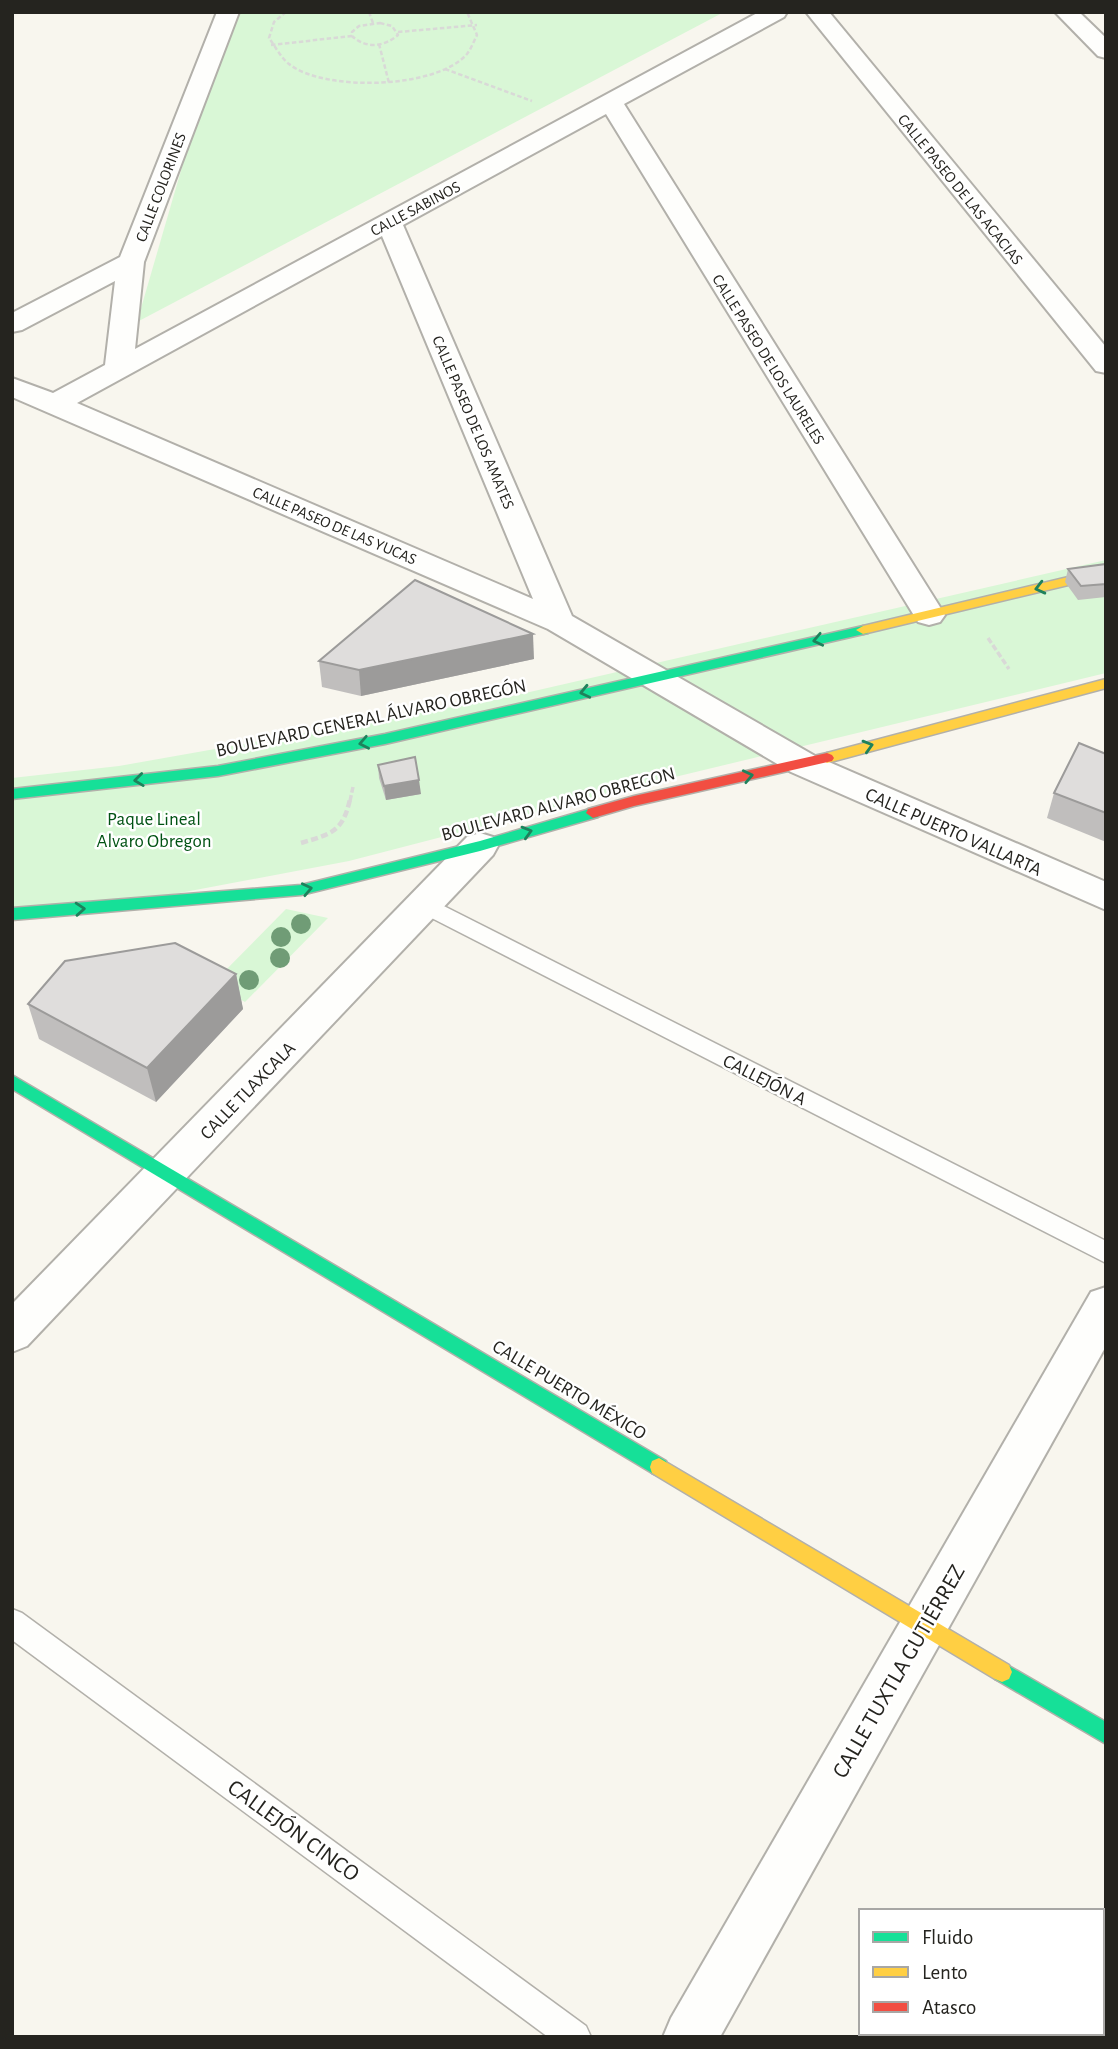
<svg xmlns="http://www.w3.org/2000/svg" width="1118" height="2049" viewBox="0 0 1118 2049" font-family="'Alegreya Sans',sans-serif">
	<style>
		.green { fill: #d9f7d6 }
		.lines { fill: none; stroke-linecap: round; stroke-linejoin: round }
		.lane-casing { stroke: #b2b0aa; stroke-width: 3 }
		.street-casing { stroke: #b2b0aa; stroke-width: 4 }
		.fast-casing { stroke: #b2b0aa; stroke-width: 3 }
		.slow-casing { stroke: #b2b0aa; stroke-width: 3 }
		.jam-casing { stroke: #b2b0aa; stroke-width: 3 }
		.path-far2 { stroke: #d9d9d7; stroke-width: 2.5; stroke-dasharray: 4.5 2.5; stroke-linecap: butt }
		.path-far1 { stroke: #d9d9d7; stroke-width: 3.5; stroke-dasharray: 6 2.5; stroke-linecap: butt }
		.path { stroke: #d9d9d7; stroke-width: 4.5; stroke-dasharray: 7 3.5; stroke-linecap: butt }
		.lane { fill: #fefefc; fill-rule: evenodd }
		.street { fill: #fefefc; fill-rule: evenodd }
		.fast { fill: #16e098; fill-rule: evenodd }
		.slow { fill: #ffcf43; fill-rule: evenodd }
		.jam { fill: #f24e42; fill-rule: evenodd }
		.tree { fill: #709c76 }
		.wall { fill: #c0bebd }
		.shaded-wall { fill: #9c9b9a }
		.building { fill: #dfdddc; stroke: #9c9b9a; stroke-width: 2 }
		.oneway { stroke: #1e825c }
		.labels { text-anchor: middle; stroke-width: 5; stroke-linejoin: round; paint-order: stroke }
		.far-street-label { font-size: 16px; fill: #25241f; stroke: #fff }
		.street-label { font-size: 19px; fill: #25241f; stroke: #fff }
		.park-label { font-size: 19px; fill: #005213; stroke: #fff }
		.near-street-label { font-size: 23px; fill: #25241f; stroke: #fff }
	</style>
	<rect width="100%" height="100%" fill="#f8f6ee"/>
	<g class="green">
		<polygon points="227,12 724,12 137,322"/>
		<polygon points="1106,560 1106,673 650,783 349,861 153,898 12,911 12,778 119,766 508,697"/>
		<polygon points="286,909 328,918 245,1002 212,984"/>
	</g>
	<g class="lines">
		<defs>
			<g id="lane">
				<polygon points="424,896 1106,1241 1106,1263 416,910 413,904 416,898"/>
				<polygon points="12,1609 22,1613 586,2026 591,2037 548,2037 12,1640"/>
			</g>
			<g id="street">
				<path d="M 217,12 L 239,12 L 144,262 L 135,349 L 759,12 L 787,12 L 784,17 L 624,104 L 945,615 L 940,622 L 929,625 L 918,622 L 606,114 L 403,225 L 572,616 L 815,756 L 1106,882 L 1106,910 L 791,772 L 548,629 L 12,397 L 12,378 L 53,393 L 105,365 L 115,281 L 22,330 L 12,332 L 12,313 L 120,257 ZM 382,236 L 533,599 L 77,403 Z"/>
				<polygon points="806,12 829,12 1106,347 1106,373 1096,371"/>
				<polygon points="1055,12 1079,12 1106,38 1106,58 1098,56"/>
				<polygon points="480,833 493,837 498,846 493,855 27,1346 12,1352 12,1304 467,837"/>
				<polygon points="1106,1287 1106,1346 720,2037 663,2037 671,2018 1091,1292"/>
			</g>
			<g id="fast">
				<polygon points="863,626 868,627 868,633 385,744 218,776 12,799 12,789 218,766 385,734"/>
				<polygon points="593,808 600,813 598,817 480,851 301,895 12,920 12,908 301,885 480,841"/>
				<polygon points="12,1075 666,1461 668,1467 666,1473 659,1476 652,1473 12,1089"/>
				<polygon points="1002,1662 1106,1722 1106,1744 995,1679 992,1672 995,1665"/>
			</g>
			<g id="slow">
				<polygon points="1106,568 1106,576 863,634 856,630 863,626"/>
				<polygon points="1106,679 1106,688 827,763 820,758 827,753"/>
				<polygon points="659,1458 1009,1665 1012,1672 1009,1679 1002,1682 995,1679 652,1473 650,1467 652,1461"/>
			</g>
			<polygon id="jam" points="827,753 832,755 834,758 832,761 634,806 593,818 586,813 588,809 634,796"/>
		</defs>
		<use href="#lane" class="lane-casing"/>
		<use href="#street" class="street-casing"/>
		<use href="#fast" class="fast-casing"/>
		<use href="#slow" class="slow-casing"/>
		<use href="#jam" class="jam-casing"/>
		<g class="path-far2">
			<path d="M 286,12 L 274,22 L 269,38 C 275,46 281,58 289,64 C 324,92 437,89 467,54 C 471,49 474,41 477,35 L 467,12"/>
			<polyline points="369,12 373,23"/>
			<path d="M 380,23 L 392,26 L 398,35 C 384,47 366,49 352,36 L 352,32 L 359,26 Z"/>
			<polyline points="398,32 477,25"/>
			<polyline points="379,44 389,83"/>
			<polyline points="271,45 352,36"/>
			<polyline points="445,69 532,101"/>
		</g>
		<g class="path-far1">
			<polyline points="988,638 1009,669"/>
			<polyline points="350,801 353,787"/>
		</g>
		<path class="path" d="M 301,843 C 331,834 343,832 350,799"/>
		<use href="#lane" class="lane"/>
		<use href="#street" class="street"/>
		<use href="#fast" class="fast"/>
		<use href="#slow" class="slow"/>
		<use href="#jam" class="jam"/>
	</g>
	<g class="tree">
		<circle cx="301" cy="924" r="10"/>
		<circle cx="281" cy="937" r="10"/>
		<circle cx="280" cy="958" r="10"/>
		<circle cx="249" cy="980" r="10"/>
	</g>
	<g class="wall">
		<polygon points="1106,564 1106,597 1078,600 1065,582 1068,569"/>
		<polygon points="534,659 361,696 322,687 319,661"/>
		<polygon points="1106,754 1106,842 1047,818 1054,793"/>
		<polygon points="378,765 421,794 386,800 379,778"/>
		<polygon points="236,974 243,1009 156,1102 39,1039 28,1004"/>
	</g>
	<g class="shaded-wall">
		<polygon points="533,634 534,659 361,696 359,670"/>
		<polygon points="419,780 421,794 386,800 384,786"/>
		<polygon points="236,974 243,1009 156,1102 147,1068"/>
	</g>
	<g class="building">
		<polygon points="1106,564 1106,584 1081,586 1068,569"/>
		<polygon points="415,580 533,634 359,670 319,661"/>
		<polygon points="1079,743 1106,754 1106,813 1054,793"/>
		<polygon points="415,757 419,780 384,786 378,765"/>
		<polygon points="175,943 236,974 147,1068 28,1004 65,961"/>
	</g>
	<defs><path id="oneway-chevron" d="M-2-3.5L2.5 0L-2 3.5" fill="none" stroke-width="1.6" stroke-linecap="round" stroke-linejoin="round" transform="scale(1.75)"/></defs>
	<g class="oneway">
		<use href="#oneway-chevron" transform="translate(1040 588) rotate(166)"/>
		<use href="#oneway-chevron" transform="translate(818 640) rotate(168)"/>
		<use href="#oneway-chevron" transform="translate(585 692) rotate(167)"/>
		<use href="#oneway-chevron" transform="translate(364 743) rotate(169)"/>
		<use href="#oneway-chevron" transform="translate(868 746) rotate(-16)"/>
		<use href="#oneway-chevron" transform="translate(748 776) rotate(-12)"/>
		<use href="#oneway-chevron" transform="translate(139 780) rotate(173)"/>
		<use href="#oneway-chevron" transform="translate(527 832) rotate(-16)"/>
		<use href="#oneway-chevron" transform="translate(307 889) rotate(-12)"/>
		<use href="#oneway-chevron" transform="translate(80 909) rotate(-4)"/>
	</g>
	<g class="labels">
		<g class="far-street-label">
			<text transform="translate(160 187) rotate(-69)" y="6">CALLE COLORINES</text>
			<text transform="translate(961 189) rotate(51)" y="6">CALLE PASEO DE LAS ACACIAS</text>
			<text transform="translate(415 208) rotate(-28)" y="6">CALLE SABINOS</text>
			<text transform="translate(769 359) rotate(58)" y="6">CALLE PASEO DE LOS LAURELES</text>
			<text transform="translate(474 422) rotate(67)" y="6">CALLE PASEO DE LOS AMATES</text>
			<text transform="translate(335 525) rotate(23)" y="6">CALLE PASEO DE LAS YUCAS</text>
		</g>
		<g class="street-label">
			<text transform="translate(371 717) rotate(-12)" y="7">BOULEVARD GENERAL ÁLVARO OBREGÓN</text>
			<text transform="translate(558 803) rotate(-15)" y="7">BOULEVARD ALVARO OBREGON</text>
			<text transform="translate(954 831) rotate(24)" y="7">CALLE PUERTO VALLARTA</text>
			<text transform="translate(765 1079) rotate(27)" y="7">CALLEJÓN A</text>
			<text transform="translate(247 1090) rotate(-46)" y="7">CALLE TLAXCALA</text>
			<text transform="translate(570 1389) rotate(31)" y="7">CALLE PUERTO MÉXICO</text>
		</g>
		<g class="park-label">
			<text x="154" y="825">Paque Lineal<tspan x="154" dy="22">Alvaro Obregon</tspan></text>
		</g>
		<g class="near-street-label">
			<text transform="translate(898 1671) rotate(-60)" y="8">CALLE TUXTLA GUTIÉRREZ</text>
			<text transform="translate(294 1830) rotate(36)" y="8">CALLEJÓN CINCO</text>
		</g>
	</g>
	<rect width="1118" height="2049" fill="none" stroke="#25241f" stroke-width="28"/>
	<rect x="859" y="1909" width="245" height="126" fill="#ffffff" stroke="#a8a7a5" stroke-width="2"/>
	<rect x="873" y="1932" width="35" height="10" fill="#16e098" stroke="#a8a7a5" stroke-width="2"/>
	<text x="922" y="1944" font-size="21" fill="#25241f">Fluido</text>
	<rect x="873" y="1967" width="35" height="10" fill="#ffcf43" stroke="#a8a7a5" stroke-width="2"/>
	<text x="922" y="1979" font-size="21" fill="#25241f">Lento</text>
	<rect x="873" y="2002" width="35" height="10" fill="#f24e42" stroke="#a8a7a5" stroke-width="2"/>
	<text x="922" y="2014" font-size="21" fill="#25241f">Atasco</text>
</svg>
